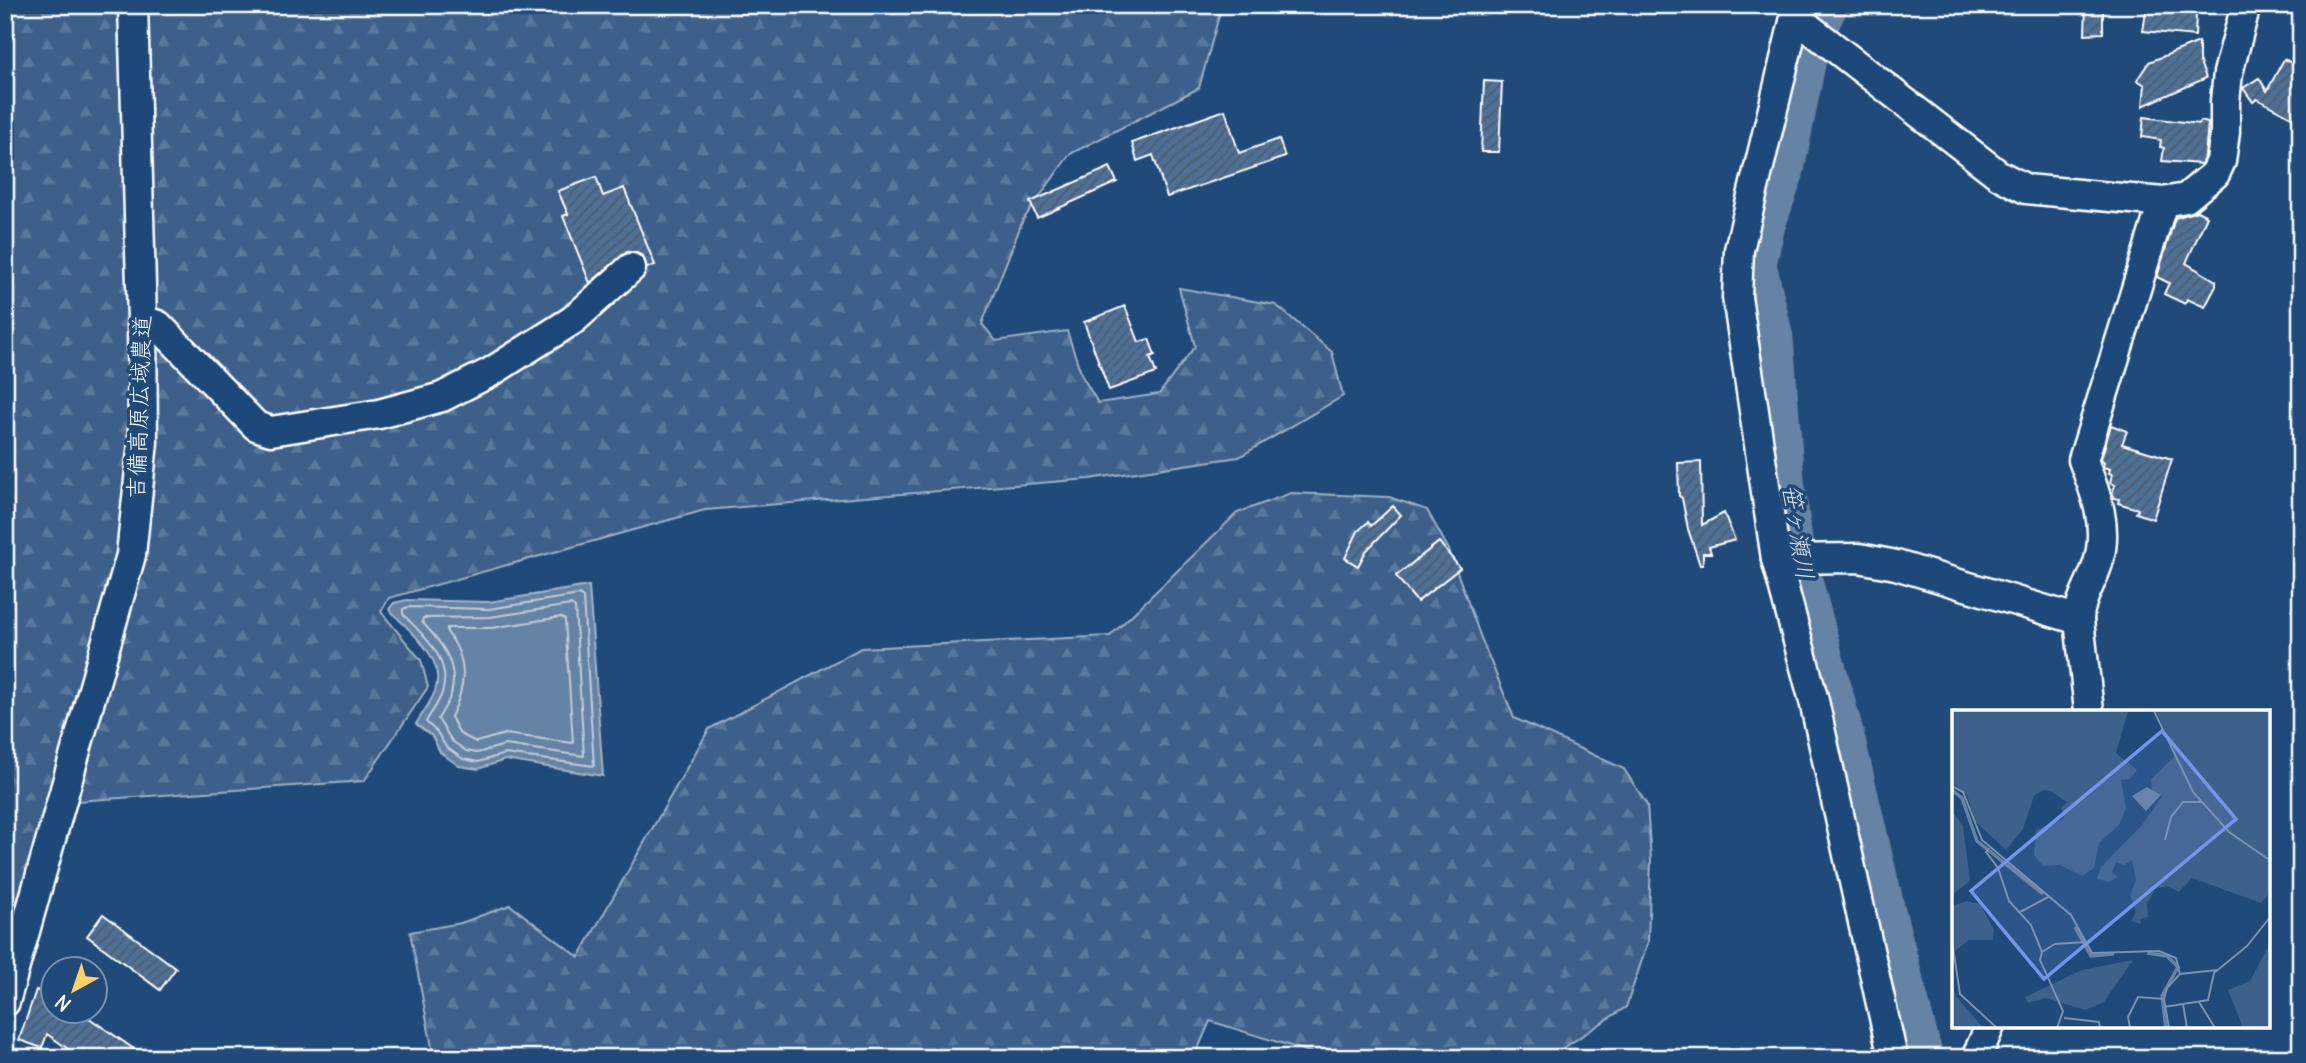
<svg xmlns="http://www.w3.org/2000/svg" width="2306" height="1063" viewBox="0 0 2306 1063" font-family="Delius,'Klee One',sans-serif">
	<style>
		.forest { fill: url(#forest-firs); stroke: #9eb0c5; stroke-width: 2 }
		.water { fill: #6583a4; stroke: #a3b5c8; stroke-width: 2 }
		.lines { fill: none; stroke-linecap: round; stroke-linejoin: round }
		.shore { stroke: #c1cddb; stroke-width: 2 }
		.river { stroke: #6583a4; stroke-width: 35 }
		.building { fill: url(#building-hatch); stroke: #fff; stroke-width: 2 }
		.minor-casing { stroke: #fff; stroke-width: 33 }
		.minor { stroke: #1f4a7a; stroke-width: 28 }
		.labels { text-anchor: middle; stroke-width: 7; stroke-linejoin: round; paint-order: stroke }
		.street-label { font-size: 23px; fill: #fff; stroke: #1f4a7a }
		.water-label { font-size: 24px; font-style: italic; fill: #d8e0e8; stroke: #1f4a7a }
		.inset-river { fill: none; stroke: #6583a4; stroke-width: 3.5 }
		.inset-road { fill: none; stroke: #7992af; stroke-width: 2 }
		.view { fill: #7795e8; fill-opacity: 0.15; stroke: #7795e8; stroke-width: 3.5 }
		.inset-edge { fill: none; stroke: #fff; stroke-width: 3.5 }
	</style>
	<defs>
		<pattern id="forest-firs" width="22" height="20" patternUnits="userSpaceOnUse" patternTransform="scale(1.75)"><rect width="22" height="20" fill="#3c618b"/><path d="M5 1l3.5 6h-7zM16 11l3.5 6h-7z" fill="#59799c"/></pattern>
		<pattern id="building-hatch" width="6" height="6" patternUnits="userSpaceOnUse" patternTransform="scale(1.75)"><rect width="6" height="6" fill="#507197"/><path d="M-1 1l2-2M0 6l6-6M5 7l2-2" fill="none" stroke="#4e5b6a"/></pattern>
	</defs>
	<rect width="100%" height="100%" fill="#1f4a7a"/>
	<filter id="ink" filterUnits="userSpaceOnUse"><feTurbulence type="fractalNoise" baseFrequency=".0143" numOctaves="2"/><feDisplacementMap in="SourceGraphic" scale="14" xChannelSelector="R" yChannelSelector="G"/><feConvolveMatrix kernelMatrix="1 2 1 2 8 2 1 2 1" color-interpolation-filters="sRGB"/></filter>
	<g filter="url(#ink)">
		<g class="forest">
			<polygon points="5,5 1222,5 1199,88 1070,154 1023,220 982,324 996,341 1067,331 1082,376 1098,403 1159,394 1195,346 1179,288 1276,305 1332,352 1343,396 1239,457 1089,479 705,510 389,598 381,612 421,660 428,687 364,781 48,803 5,939"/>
			<polygon points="1291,493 1389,497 1427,510 1449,550 1481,638 1514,718 1624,769 1647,805 1651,860 1648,942 1626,1007 1548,1058 1329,1058 1210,1021 1194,1058 434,1058 410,932 461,923 510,905 579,957 709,729 861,648 1110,636 1237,513"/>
		</g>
		<path class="water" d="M 589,586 L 603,776 L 505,760 L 478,769 L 459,766 L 440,752 L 432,736 L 416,724 C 422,714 431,702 435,691 C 447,657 408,631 389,609 L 394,603 L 407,600 L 489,602 Z"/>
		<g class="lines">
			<g class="shore">
				<path d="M 579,595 L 583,598 L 594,766 L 505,754 L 478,762 L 463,759 L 446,747 L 437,732 L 426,722 C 431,712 439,703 442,693 C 453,659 423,636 403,614 L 403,609 L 408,607 L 489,609 Z"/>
				<path d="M 571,605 L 575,608 L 584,756 L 505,745 L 477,753 L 466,751 L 452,741 L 438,719 C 442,711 448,703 451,695 C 459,664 442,643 422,622 L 423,618 L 490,617 Z"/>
				<path d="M 561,617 L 565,620 L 573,743 L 505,734 L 476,742 L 460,734 L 451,717 C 466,687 469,660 447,632 L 447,628 L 492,628 Z"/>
			</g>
			<polyline class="river" points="1831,5 1812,44 1786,174 1768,225 1759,264 1776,338 1787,480 1796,547 1846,732 1888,911 1926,1058"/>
		</g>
		<g class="building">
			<polygon points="2086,5 2103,5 2103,33 2085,34"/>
			<polygon points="2146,11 2196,14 2195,36 2143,31"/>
			<polygon points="2199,42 2199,60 2206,78 2143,106 2145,85 2137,80 2149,62"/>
			<polygon points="2284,59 2301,68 2301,122 2257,99 2253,102 2243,88 2259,78 2267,91"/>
			<polygon points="1484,81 1502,82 1499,152 1481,152"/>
			<polygon points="1225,110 1239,153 1279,139 1285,157 1167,197 1153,155 1137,161 1132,143"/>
			<polygon points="2144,117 2199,124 2200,121 2208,123 2205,156 2201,164 2162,161 2164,148 2160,147 2161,140 2142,137"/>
			<polygon points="1110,167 1117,182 1037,218 1030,202"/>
			<polygon points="596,177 603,196 624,188 655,265 647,268 643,256 635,252 627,252 590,283 563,216 568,214 558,191"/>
			<polygon points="2197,211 2207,216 2186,263 2216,281 2216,286 2205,307 2187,299 2185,304 2164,294 2169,283 2157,277 2175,218"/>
			<polygon points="1125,306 1139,342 1149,339 1155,355 1150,357 1156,373 1109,390 1084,322"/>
			<polygon points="2111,425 2127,431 2122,444 2172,459 2153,519 2136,513 2138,509 2118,503 2119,499 2114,498 2112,493 2115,485 2110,483 2112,474 2109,473 2110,469 2103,467 2104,462 2101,459"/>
			<polygon points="1701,462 1702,525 1724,513 1735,540 1709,547 1711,553 1703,553 1703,564 1700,565 1688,529 1682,498 1679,496 1678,463"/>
			<polygon points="1393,506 1401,515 1366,551 1358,566 1345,558 1358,531 1368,522 1371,526"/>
			<polygon points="1439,542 1460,568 1417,602 1396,576"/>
			<polygon points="103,914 176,968 160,990 87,936"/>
			<polygon points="36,990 52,996 52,1011 79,1011 147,1058 81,1058 47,1034 42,1048 19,1040"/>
		</g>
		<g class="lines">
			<defs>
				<g id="minor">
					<polyline points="1798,5 1739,250 1737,297 1776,559 1814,701 1893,1058"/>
					<polyline points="1795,17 1999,175 2026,189 2163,202 2186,198 2215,174 2221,161 2225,132 2225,101 2228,73 2246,5"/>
					<polyline points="142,320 158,325 256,426 271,431 379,414 442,397 491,372 573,320 631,268"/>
					<polyline points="1776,559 1859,558 1896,565 2079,620"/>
					<path d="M 2089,711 L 2079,620 C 2079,599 2092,583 2098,563 C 2109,526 2096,494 2083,460 L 2163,202"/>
					<polyline points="5,1002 131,555 143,442 142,320 133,5"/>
					<polyline points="1976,1058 1990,1026"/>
				</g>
			</defs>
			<use href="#minor" class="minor-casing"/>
			<use href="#minor" class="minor"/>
		</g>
	</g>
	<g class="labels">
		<g class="street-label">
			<text transform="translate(139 407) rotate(-88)" y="8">吉備高原広域農道</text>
		</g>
		<g class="water-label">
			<text transform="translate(1798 532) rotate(81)" y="8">笹ヶ瀬川</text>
		</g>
	</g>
	<g transform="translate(1952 710)">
		<rect width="318" height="318" fill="#1f4a7a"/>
		<path d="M 0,1 L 176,1 L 164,43 L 185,60 L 178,69 L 169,70 L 174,98 L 167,115 L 147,133 L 142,158 L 130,166 L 108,155 L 91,156 L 82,145 L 84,120 L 112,108 L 109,98 L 115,92 L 100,82 L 91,80 L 82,86 L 71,119 L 54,140 L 23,111 L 15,85 L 0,72 ZM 204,1 L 318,1 L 318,183 L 309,193 L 240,168 L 227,182 L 215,176 L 203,179 L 195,194 L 196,207 L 188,209 L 189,214 L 179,211 L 184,202 L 178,185 L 184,170 L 180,150 L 172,155 L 164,152 L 160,163 L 166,167 L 157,172 L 145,169 L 149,157 L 190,115 L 210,86 L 200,81 L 199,69 L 224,45 ZM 0,101 L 11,116 L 18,171 L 0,185 ZM 15,191 L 28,194 L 42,220 L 41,230 L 17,230 L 0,243 L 0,196 ZM 318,233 L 318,318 L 291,318 L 276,280 L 298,271 ZM 181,250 L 152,292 L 133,300 L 94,288 L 76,293 L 73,287 L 130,260 ZM 0,273 L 4,286 L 31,318 L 0,318 Z" fill="#3c618b"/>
		<path d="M 195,77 L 209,85 L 194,101 L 180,86 Z" fill="#6583a4"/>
		<path class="inset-river" d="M 0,80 L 10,88 L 25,131 L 91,184M 123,217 L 139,246 L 162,244M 195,243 L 215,246 L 226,257 L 210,286 L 214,318"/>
		<path class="inset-road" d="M 202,1 L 241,82 L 277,122 L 319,151M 0,76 L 11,82 L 30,130 L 119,205 L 140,243 L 207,241 L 224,248 L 228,264 L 215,278 L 212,289 L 217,318M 213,130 L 219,107 L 231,92 L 250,92M 37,138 L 34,142 L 46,158 L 57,191 L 79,215 L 90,242 L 88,250 L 111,301 L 105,318M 68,202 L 98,186M 0,231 L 8,284 L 45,318M 90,242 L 103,234 L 134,232M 228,264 L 265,260M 247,292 L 263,318M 231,294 L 235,318M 212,297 L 256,290 L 262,263 L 295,236 L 319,206M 112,308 L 147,312 L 148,318M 178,318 L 176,307 L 186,287 L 212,289"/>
		<path class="view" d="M 210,21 L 284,109 L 92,269 L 19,181 Z"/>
		<rect width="318" height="318" class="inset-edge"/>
	</g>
	<rect width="2306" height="1063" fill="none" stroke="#1f4a7a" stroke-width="28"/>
	<rect x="14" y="14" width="2278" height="1035" fill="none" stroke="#fff" stroke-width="2.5" filter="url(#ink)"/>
	<g transform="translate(74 990) rotate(220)"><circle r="33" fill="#1f4a7a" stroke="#7992af" stroke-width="2"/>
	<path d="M0-5L12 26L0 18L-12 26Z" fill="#ffd166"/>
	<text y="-10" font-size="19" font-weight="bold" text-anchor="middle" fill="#ffffff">N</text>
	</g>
</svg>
